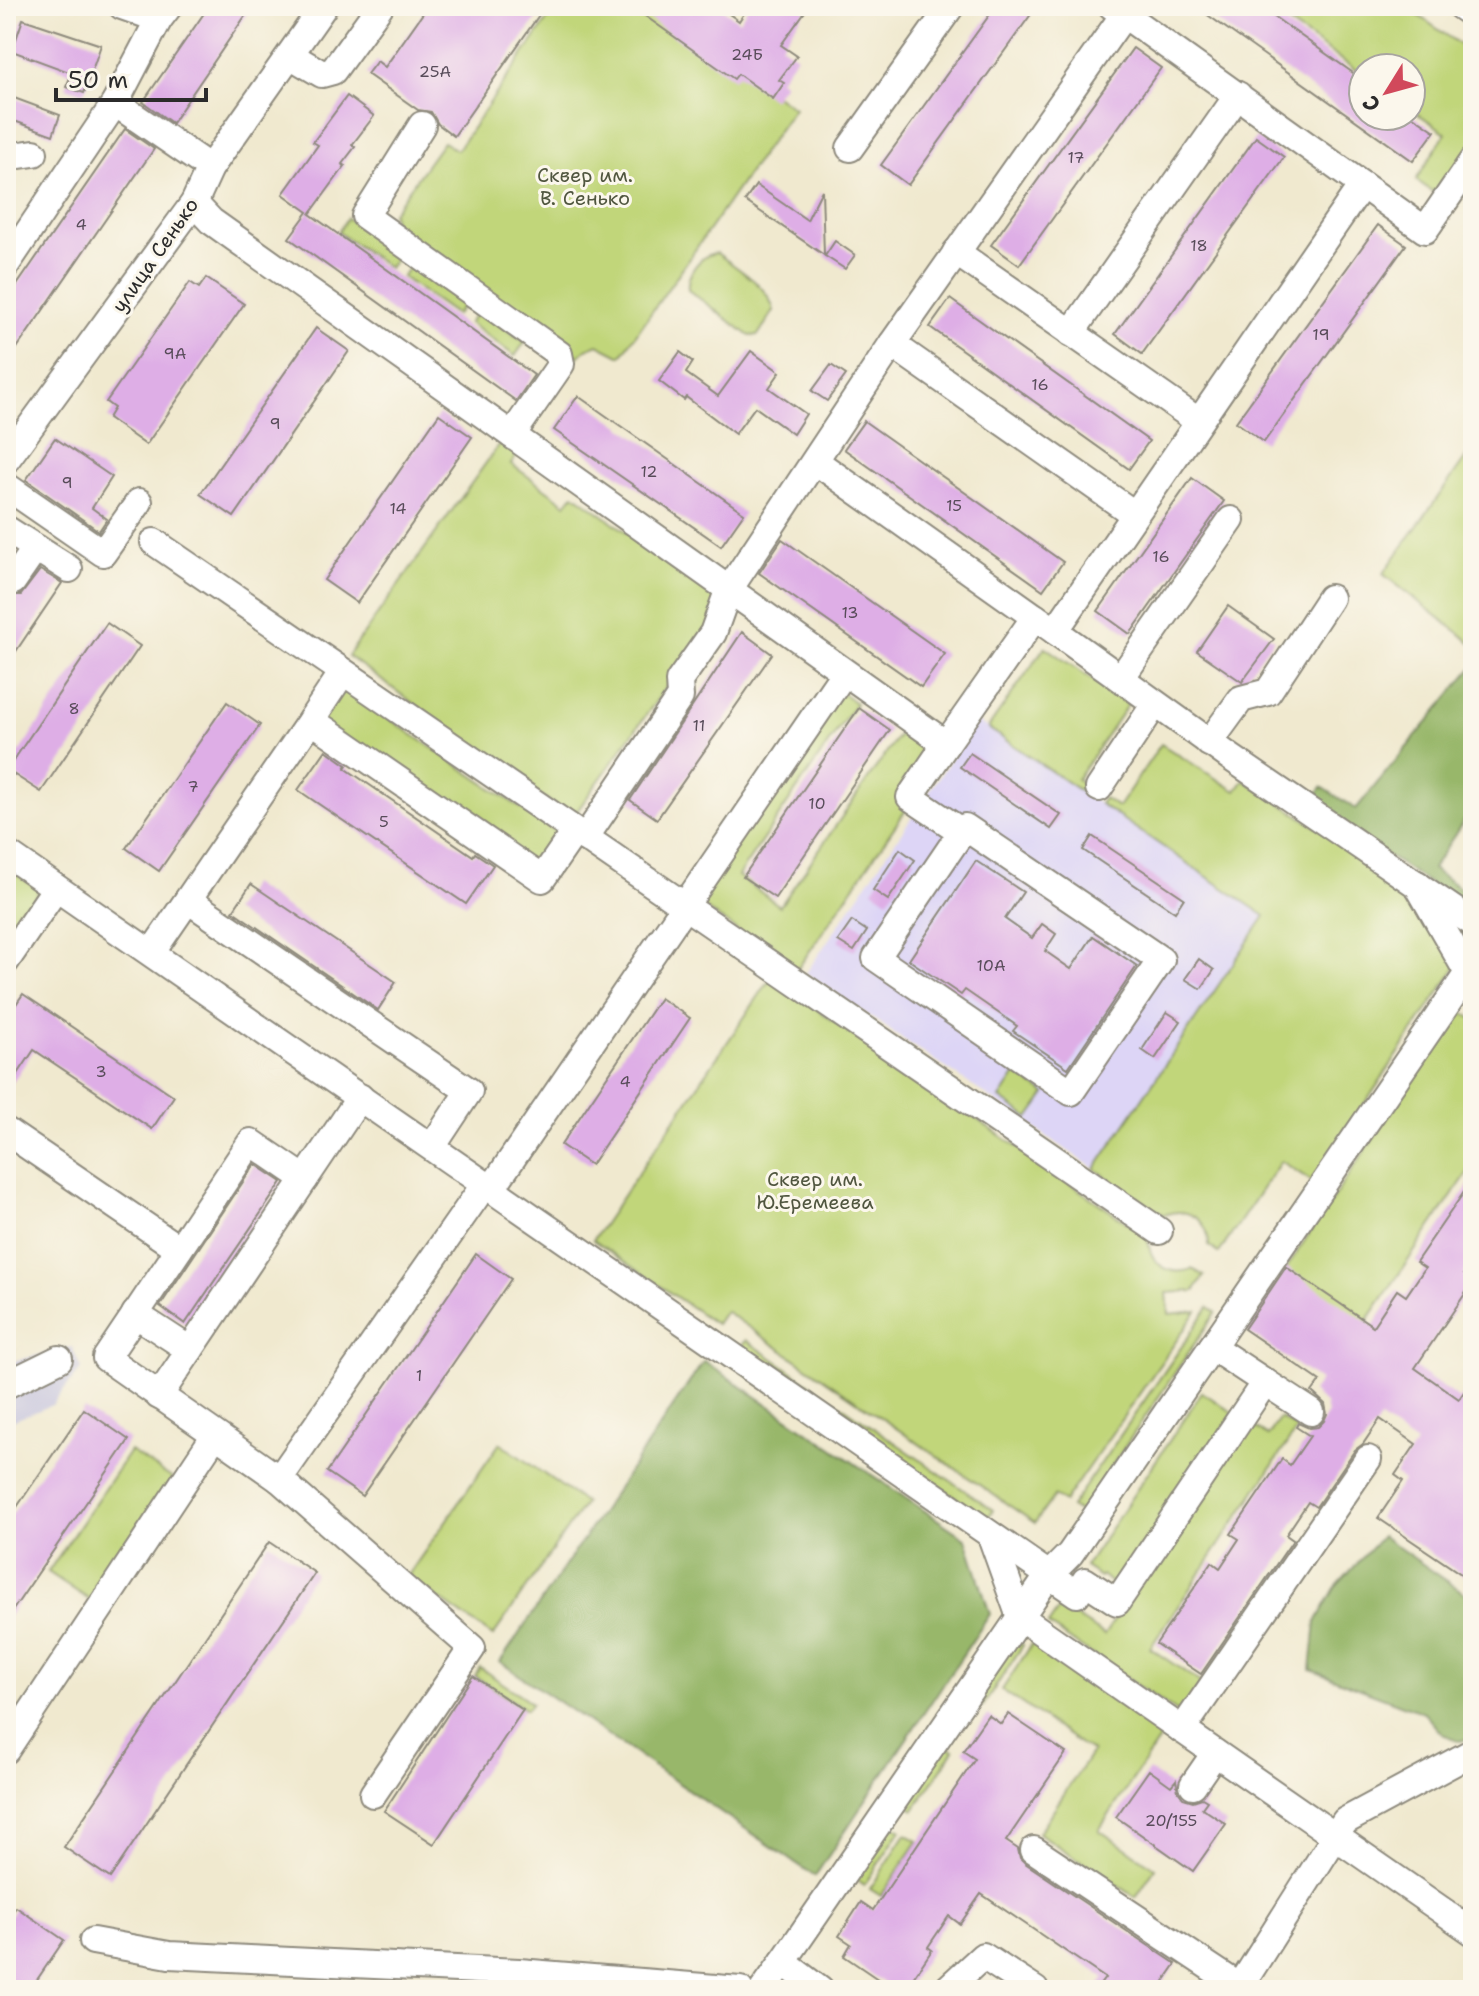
<svg xmlns="http://www.w3.org/2000/svg" width="1479" height="1996" viewBox="0 0 1479 1996" font-family="'Shantell Sans',sans-serif">
	<style>
		.built { fill: #ddd5f6 }
		.industrial { fill: #c2c1dc }
		.green { fill: #c1d67a; stroke: #768052; stroke-width: 2 }
		.forest { fill: #98b76a; stroke: #62714a; stroke-width: 2 }
		.building { fill: #deaee6 }
		.lines { fill: none; stroke-linecap: round; stroke-linejoin: round }
		.minor-casing { stroke: #8e8a7d; stroke-width: 30 }
		.minor { stroke: #fff; stroke-width: 26 }
		.labels { text-anchor: middle; stroke-width: 6; stroke-linejoin: round; paint-order: stroke }
		.number-label { font-size: 16px; fill: #584c5a }
		.park-label { font-size: 20px; fill: #50563f; stroke: #fbf7ec }
		.street-label { font-size: 20px; fill: #2b2b2b; stroke: #fbf7ec }
	</style>
	<rect width="100%" height="100%" fill="#fbf7ec"/>
	<filter id="ink" filterUnits="userSpaceOnUse"><feTurbulence type="fractalNoise" baseFrequency=".0125" numOctaves="2"/><feDisplacementMap in="SourceGraphic" scale="16" xChannelSelector="R" yChannelSelector="G"/><feConvolveMatrix kernelMatrix="1 2 1 2 8 2 1 2 1" color-interpolation-filters="sRGB"/></filter>
	<filter id="wash" filterUnits="userSpaceOnUse"><feTurbulence type="fractalNoise" baseFrequency=".006" numOctaves="4" result="noise"/><feDisplacementMap in="SourceGraphic" scale="32" xChannelSelector="R" yChannelSelector="G"/><feGaussianBlur stdDeviation="1.8" result="paint"/><feColorMatrix in="noise" values="0 0 0 0 0 0 0 0 0 0 0 0 0 0 0 0 0 1.4 0 .05"/><feComposite in="paint" operator="in"/></filter>
	<g filter="url(#wash)">
		<rect width="100%" height="100%" fill="#f0e9cf"/>
		<polygon class="built" points="977,721 1265,916 1095,1169 806,973"/>
		<polygon class="industrial" points="72,1347 81,1369 52,1405 12,1421 6,1419 6,1363"/>
		<g class="green">
			<polygon points="557,6 649,6 794,108 621,356 598,344 586,349 578,357 400,232 394,223 392,213 443,142 457,150"/>
			<polygon points="1264,6 1405,6 1473,54 1473,147 1439,196 1416,180 1446,133 1411,109 1411,68 1363,68 1363,75"/>
			<polygon points="347,218 399,254 389,268 338,232"/>
			<path d="M 717,253 C 737,269 769,285 774,311 L 758,335 L 750,336 L 688,290 C 686,274 700,254 717,253 Z"/>
			<polygon points="412,263 466,301 456,315 402,277"/>
			<polygon points="478,310 525,342 515,356 469,323"/>
			<polygon points="501,442 518,454 511,464 566,504 574,494 726,604 572,818 348,656"/>
			<polygon points="1473,448 1473,644 1383,574"/>
			<polygon points="1045,647 1128,704 1077,779 1090,789 1086,795 988,728"/>
			<polygon points="341,686 559,834 536,868 318,720"/>
			<polygon points="840,692 856,703 738,876 780,906 900,733 932,755 910,804 796,971 696,902"/>
			<path d="M 1161,744 L 1236,791 L 1244,780 L 1396,878 L 1458,964 L 1313,1182 L 1281,1161 L 1219,1253 L 1209,1246 C 1209,1219 1187,1206 1164,1215 L 1095,1169 L 1265,916 L 1100,804 L 1104,798 L 1118,807 Z"/>
			<polygon points="6,867 40,890 6,940"/>
			<path d="M 771,978 L 1148,1237 C 1149,1264 1168,1277 1193,1269 L 1204,1276 L 1194,1291 L 1167,1293 L 1169,1314 L 1197,1311 L 1064,1502 L 1054,1496 L 1035,1523 L 725,1311 L 716,1324 L 593,1240 Z"/>
			<polygon points="1459,1010 1473,1019 1473,1165 1365,1324 1285,1270"/>
			<polygon points="1016,1074 1046,1094 1029,1118 1000,1098"/>
			<polygon points="1209,1307 1216,1312 1080,1513 1071,1507"/>
			<polygon points="746,1340 993,1510 987,1519 740,1349"/>
			<polygon points="1202,1392 1234,1413 1117,1588 1102,1575 1100,1577 1085,1567"/>
			<polygon points="1280,1418 1297,1429 1150,1648 1207,1687 1186,1718 1048,1625 1060,1607 1104,1635 1247,1422 1268,1436"/>
			<polygon points="500,1443 585,1503 493,1636 407,1577"/>
			<polygon points="130,1451 173,1479 91,1601 48,1572"/>
			<polygon points="1014,1639 1023,1645 983,1706 972,1701"/>
			<polygon points="1034,1641 1165,1731 1099,1830 1155,1868 1136,1897 1038,1833 1092,1752 1002,1690"/>
			<polygon points="480,1668 532,1703 526,1710 475,1676"/>
			<polygon points="944,1744 954,1750 914,1810 904,1804"/>
			<polygon points="891,1824 901,1830 864,1885 855,1879"/>
			<polygon points="906,1834 918,1841 881,1896 870,1889"/>
		</g>
		<g class="forest">
			<polygon points="1473,667 1473,807 1432,869 1473,897 1473,912 1309,804 1322,787 1356,809"/>
			<polygon points="704,1361 966,1539 990,1614 815,1876 500,1662"/>
			<polygon points="1382,1536 1473,1599 1473,1737 1461,1741 1442,1734 1424,1713 1311,1670 1316,1622 1335,1588"/>
		</g>
		<g id="blocks">
			<g class="building">
				<polygon points="209,6 252,6 172,123 143,102"/>
				<polygon points="428,6 526,6 539,15 454,136 438,124 431,112 418,110 367,74 377,61 385,67"/>
				<polygon points="631,6 718,6 739,21 749,6 809,6 781,45 797,56 779,80 784,83 773,99 738,74 734,79"/>
				<polygon points="996,6 1037,6 908,185 881,165"/>
				<polygon points="1195,6 1259,6 1363,80 1363,116 1413,116 1435,131 1413,161"/>
				<polygon points="23,19 101,45 84,93 66,87 72,73 12,51"/>
				<polygon points="1133,48 1161,68 1019,265 991,245"/>
				<polygon points="6,95 60,115 53,135 6,118"/>
				<polygon points="347,96 374,116 352,145 355,147 342,164 345,166 310,214 534,375 516,401 289,238 308,212 283,194 318,145 313,142"/>
				<polygon points="125,129 154,149 6,364 6,301"/>
				<polygon points="1256,137 1284,157 1142,354 1115,334"/>
				<polygon points="756,185 807,220 822,190 824,255 745,201"/>
				<polygon points="1378,225 1406,245 1264,442 1236,422"/>
				<polygon points="835,241 855,255 845,269 825,256"/>
				<polygon points="206,278 244,304 146,445 108,418 114,408 106,402 190,282 199,288"/>
				<polygon points="950,299 1149,441 1129,469 930,327"/>
				<polygon points="316,328 349,351 234,517 200,494"/>
				<polygon points="751,351 780,372 769,388 806,414 793,434 755,407 735,434 686,397 684,400 659,381 680,352 693,362 686,373 718,396"/>
				<polygon points="831,365 846,375 827,401 812,391"/>
				<polygon points="578,396 744,513 721,546 554,430"/>
				<polygon points="439,414 472,437 357,603 324,580"/>
				<polygon points="864,421 1063,562 1043,590 844,449"/>
				<polygon points="55,438 112,477 92,508 107,519 99,531 26,480"/>
				<polygon points="1192,478 1224,501 1130,634 1098,611"/>
				<polygon points="782,539 945,654 921,687 759,573"/>
				<polygon points="40,570 62,583 6,666 6,595 21,595"/>
				<polygon points="1228,606 1274,639 1242,682 1197,651"/>
				<polygon points="107,623 140,646 41,792 7,770"/>
				<polygon points="742,632 772,654 657,819 630,800"/>
				<polygon points="227,702 260,725 159,871 126,848"/>
				<polygon points="859,708 890,730 775,898 743,877"/>
				<polygon points="326,750 347,765 345,768 473,856 475,853 493,865 466,904 298,790"/>
				<polygon points="970,753 1061,815 1051,829 960,767"/>
				<polygon points="1092,836 1184,898 1175,912 1083,850"/>
				<polygon points="900,849 915,860 888,900 873,890"/>
				<polygon points="976,861 1023,892 1005,919 1032,938 1042,924 1056,934 1045,951 1071,969 1093,936 1137,966 1068,1068 1013,1031 1017,1026 965,990 961,995 909,960"/>
				<polygon points="251,884 396,982 378,1010 233,911"/>
				<polygon points="852,921 867,931 854,951 838,941"/>
				<polygon points="1199,959 1214,970 1201,989 1185,979"/>
				<polygon points="23,994 174,1096 152,1129 34,1050 6,1092 6,1019"/>
				<polygon points="660,998 690,1018 591,1165 561,1145"/>
				<polygon points="1167,1012 1181,1021 1155,1059 1142,1050"/>
				<polygon points="255,1164 282,1182 185,1324 160,1306"/>
				<polygon points="1473,1179 1473,1261 1464,1274 1473,1282 1415,1368 1459,1399 1473,1379 1473,1582 1378,1518 1403,1481 1395,1475 1416,1444 1380,1419 1363,1444 1355,1450 1316,1507 1308,1502 1286,1535 1293,1540 1201,1674 1156,1644 1212,1562 1220,1568 1239,1539 1231,1534 1282,1459 1290,1465 1310,1436 1296,1427 1298,1423 1309,1428 1318,1427 1324,1421 1327,1414 1325,1404 1312,1392 1320,1381 1244,1329 1286,1267 1373,1326 1397,1290 1406,1296 1425,1268 1416,1262"/>
				<polygon points="476,1254 511,1279 362,1496 327,1472"/>
				<polygon points="84,1409 129,1440 6,1620 6,1523"/>
				<polygon points="269,1542 315,1573 110,1878 64,1847"/>
				<polygon points="473,1676 523,1710 434,1844 384,1811"/>
				<polygon points="1008,1714 1066,1753 1006,1841 1018,1849 1020,1858 1025,1863 1176,1964 1158,1990 1096,1990 1105,1978 981,1894 960,1924 949,1916 928,1947 932,1950 905,1990 894,1990 844,1956 851,1944 839,1936 861,1902 873,1910 975,1759 963,1751 988,1715 1001,1724"/>
				<polygon points="1149,1770 1171,1786 1176,1780 1178,1791 1183,1798 1193,1801 1202,1798 1207,1801 1202,1808 1226,1824 1193,1871 1116,1817"/>
				<polygon points="16,1907 64,1940 30,1990 6,1990 6,1922"/>
			</g>
		</g>
	</g>
	<g filter="url(#ink)">
		<use href="#blocks" fill-opacity="0" stroke="#8e8a7d" stroke-width="2"/>
		<g class="lines">
			<defs>
				<g id="minor">
					<polyline points="122,6 159,19"/>
					<polyline points="1112,6 1425,230 1473,160"/>
					<polyline points="1460,6 1473,15"/>
					<polyline points="290,55 322,74 333,71 380,6"/>
					<polyline points="115,103 210,168"/>
					<polyline points="422,125 365,216 559,354 561,364 512,435"/>
					<polyline points="850,148 951,6"/>
					<polyline points="6,157 34,153"/>
					<polyline points="194,203 211,221 946,744 1035,617 1055,631 1362,185"/>
					<polyline points="956,252 1198,421"/>
					<polyline points="6,265 115,103 159,19 169,6"/>
					<polyline points="1071,333 1238,95"/>
					<polyline points="892,344 1134,514"/>
					<polyline points="6,460 194,203 210,168 324,6"/>
					<polyline points="815,461 1035,617"/>
					<polyline points="6,486 103,553 139,502"/>
					<polyline points="6,529 69,569"/>
					<polyline points="154,542 1159,1231"/>
					<polyline points="6,577 13,581 36,548"/>
					<polyline points="1055,631 1230,757 1473,923"/>
					<polyline points="343,672 311,720 542,879 575,831"/>
					<polyline points="1121,678 1231,520"/>
					<polyline points="1209,743 1241,699 1268,692 1330,598"/>
					<polyline points="946,744 910,797 962,832"/>
					<polyline points="1099,788 1155,704"/>
					<polygon points="965,827 1161,960 1071,1092 876,958"/>
					<polyline points="585,838 680,697 679,681 713,633 728,591 892,344 1130,6"/>
					<polyline points="6,853 1049,1575 1070,1554 1468,973 1417,884"/>
					<polyline points="188,900 469,1091 432,1147"/>
					<polyline points="152,952 311,720"/>
					<polyline points="6,961 56,888"/>
					<polyline points="6,1131 179,1249"/>
					<polyline points="305,1179 251,1142 106,1358 279,1479 472,1648 373,1794"/>
					<polyline points="492,1188 844,673"/>
					<polyline points="135,1314 190,1350"/>
					<polyline points="1265,1382 1311,1412"/>
					<polyline points="6,1385 59,1359"/>
					<polyline points="159,1396 360,1097"/>
					<polyline points="279,1479 485,1184"/>
					<polyline points="991,1536 1020,1617 1473,1932"/>
					<polyline points="1182,1730 1368,1459"/>
					<polyline points="6,1750 215,1435"/>
					<polyline points="1193,1785 1215,1753"/>
					<polyline points="1034,1850 1240,1987"/>
					<polyline points="93,1941 169,1955 519,1972 740,1990"/>
					<polyline points="763,1990 783,1962"/>
					<polyline points="820,1990 783,1962 1049,1575 1077,1594 1085,1581 1117,1602 1265,1382 1212,1347"/>
					<polyline points="946,1990 983,1956 1035,1990"/>
					<polyline points="1238,1990 1345,1821 1473,1752"/>
				</g>
			</defs>
			<use href="#minor" class="minor-casing"/>
			<use href="#minor" class="minor"/>
		</g>
	</g>
	<g class="labels">
		<g class="number-label">
			<text x="747" y="60">24Б</text>
			<text x="435" y="77">25А</text>
			<text x="1076" y="163">17</text>
			<text x="81" y="230">4</text>
			<text x="1199" y="251">18</text>
			<text x="1321" y="340">19</text>
			<text x="175" y="359">9А</text>
			<text x="1040" y="390">16</text>
			<text x="275" y="429">9</text>
			<text x="649" y="477">12</text>
			<text x="67" y="488">9</text>
			<text x="954" y="511">15</text>
			<text x="398" y="514">14</text>
			<text x="1161" y="562">16</text>
			<text x="850" y="618">13</text>
			<text x="74" y="714">8</text>
			<text x="699" y="731">11</text>
			<text x="193" y="792">7</text>
			<text x="817" y="809">10</text>
			<text x="384" y="827">5</text>
			<text x="991" y="971">10А</text>
			<text x="101" y="1077">3</text>
			<text x="625" y="1087">4</text>
			<text x="419" y="1381">1</text>
			<text x="1171" y="1826">20/155</text>
		</g>
		<g class="park-label">
			<text x="585" y="182">Сквер им.<tspan x="585" dy="23">В. Сенько</tspan></text>
			<text x="815" y="1186">Сквер им.<tspan x="815" dy="23">Ю.Еремеева</tspan></text>
		</g>
		<g class="street-label">
			<text transform="translate(155 255) rotate(-55)" y="7">улица Сенько</text>
		</g>
	</g>
	<rect width="1479" height="1996" fill="none" stroke="#fbf7ec" stroke-width="32"/>
	<g transform="translate(1387 92) rotate(233)"><circle r="38" fill="#fbf7ec" stroke="#a8a59f" stroke-width="2"/>
	<path d="M0-6L14 30L0 20L-14 30Z" fill="#d1495b"/>
	<text y="-12" font-size="22" font-weight="bold" text-anchor="middle" fill="#2b2b2b">С</text>
	</g>
	<path d="M56 88v12h150v-12" fill="none" stroke="#2b2b2b" stroke-width="4"/>
	<text x="68" y="88" font-size="24" fill="#2b2b2b" stroke="#fbf7ec" stroke-width="6" paint-order="stroke">50 m</text>
</svg>
